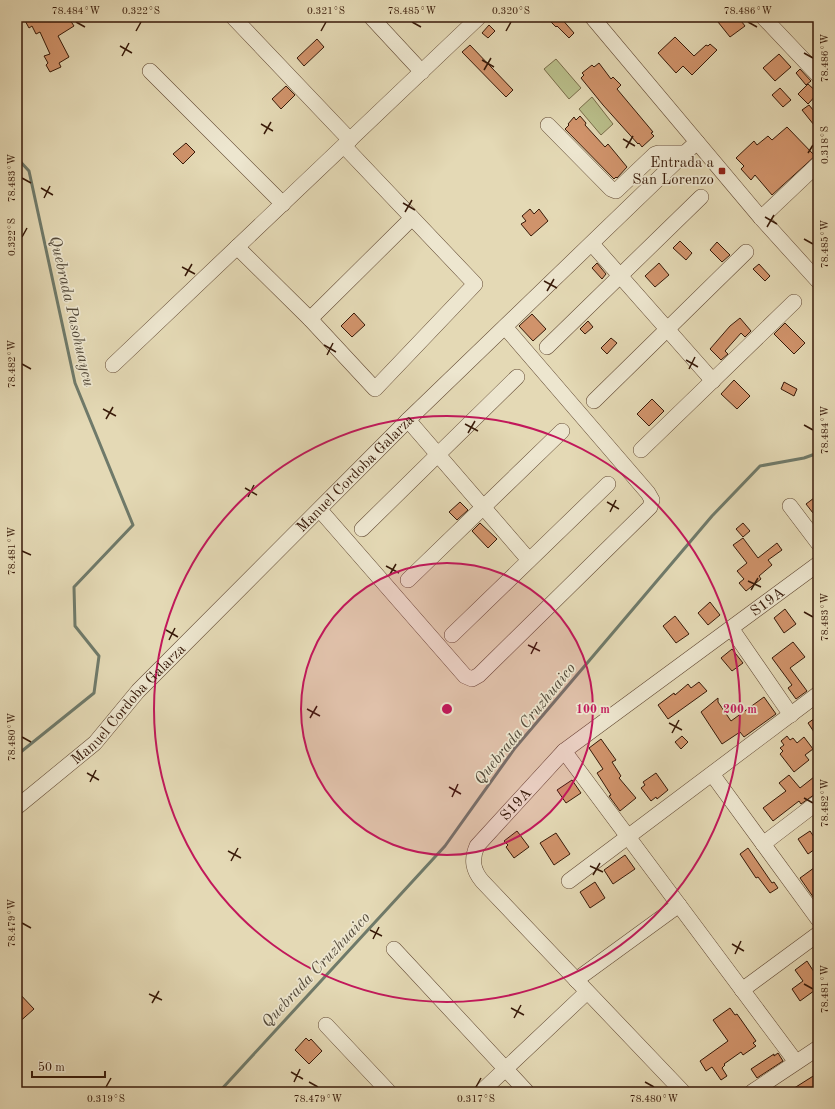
<svg xmlns="http://www.w3.org/2000/svg" width="835" height="1109" viewBox="0 0 835 1109" font-family="'Old Standard TT',serif">
	<style>
		.green { fill: #b9be8a; stroke: #786c49 }
		.lines { fill: none; stroke-linecap: round; stroke-linejoin: round }
		.stream { stroke: #6f7a6a; stroke-width: 3 }
		.building { fill: #d0936b; stroke: #371908 }
		.minor-casing { stroke: #624933; stroke-width: 16 }
		.minor { stroke: #ede6cf; stroke-width: 15 }
		.ticks { fill: none; stroke: #371908; stroke-width: 1.5 }
		.ring { fill: none; stroke: #c2185b; stroke-width: 2 }
		.poi-dot { fill: #8f2418; stroke: #ede6cf; stroke-width: 1.5 }
		.labels { text-anchor: middle; stroke-width: 3.5; stroke-linejoin: round; paint-order: stroke }
		.poi-label { font-size: 15px; fill: #371908; stroke: #ede6cf; text-anchor: end }
		.street-label { font-size: 15px; fill: #371908; stroke: #ede6cf }
		.water-label { font-size: 16px; font-style: italic; fill: #534939; stroke: #ede6cf }
		.centre { fill: #c2185b; stroke: #ede6cf; stroke-width: 2 }
		.ring-label { font-size: 12px; text-anchor: middle; font-weight: bold; fill: #c2185b; stroke: #ede6cf; stroke-width: 3.5; stroke-linejoin: round; paint-order: stroke }
		.neatline { fill: none; stroke: #371908; stroke-width: 1.5 }
		.ticks-label { font-size: 10px; text-anchor: middle; fill: #371908 }
	</style>
	<rect width="100%" height="100%" fill="#e4d9b5"/>
	<filter id="stains"><feTurbulence type="fractalNoise" baseFrequency=".005" numOctaves="4"/><feColorMatrix values="0 0 0 0 .2 0 0 0 0 .09 0 0 0 0 .02 0 0 0 .5 -.17"/></filter>
	<radialGradient id="worn" r=".72"><stop offset=".6" stop-color="#630" stop-opacity="0"/><stop offset="1" stop-color="#630" stop-opacity=".3"/></radialGradient>
	<g class="green">
		<polygon points="556,59 581,88 569,99 544,69"/>
		<polygon points="592,97 613,124 601,135 579,109"/>
	</g>
	<g class="lines">
		<g class="stream">
			<polyline points="17,158 29,171 75,383 133,525 74,587 75,626 99,656 94,693 17,755"/>
			<polyline points="219,1092 445,846 515,748 712,516 760,466 804,458 818,453"/>
		</g>
	</g>
	<g class="building">
		<polygon points="23,17 68,17 74,26 58,36 69,57 59,63 61,67 50,72 46,65 48,63 44,56 50,54 40,32 36,34 32,26 29,28"/>
		<polygon points="546,17 560,17 574,33 569,38 557,26 556,27"/>
		<polygon points="714,17 738,17 745,26 730,37"/>
		<polygon points="489,25 495,31 488,38 482,33"/>
		<polygon points="675,37 694,56 706,45 708,46 710,44 717,50 692,75 683,66 676,73 658,53"/>
		<polygon points="317,39 324,47 304,66 297,58"/>
		<polygon points="470,45 513,90 506,97 462,52"/>
		<polygon points="779,54 791,67 775,81 763,68"/>
		<polygon points="599,63 611,79 613,77 621,85 617,89 653,132 651,133 654,136 642,147 639,143 638,144 603,105 581,78 584,75 582,73 592,65 594,67"/>
		<polygon points="800,69 811,81 806,85 796,73"/>
		<polygon points="808,84 818,93 808,104 798,94"/>
		<polygon points="286,86 295,95 281,109 272,99"/>
		<polygon points="780,88 791,100 783,107 772,95"/>
		<polygon points="809,105 818,116 818,130 802,110"/>
		<polygon points="580,116 586,123 585,125 605,147 608,144 627,167 617,178 616,177 614,179 565,129 569,125 568,124 574,117 576,120"/>
		<polygon points="787,127 815,156 772,195 755,175 751,180 741,169 744,166 736,158 754,141 757,145 768,136 772,140"/>
		<polygon points="186,143 195,152 183,164 173,154"/>
		<polygon points="530,209 534,214 539,209 548,221 531,236 521,224 526,221 522,216"/>
		<polygon points="680,241 692,253 686,260 673,248"/>
		<polygon points="717,242 730,255 722,262 710,250"/>
		<polygon points="597,263 606,274 602,279 592,268"/>
		<polygon points="659,263 669,275 655,287 645,276"/>
		<polygon points="759,264 770,276 765,281 753,269"/>
		<polygon points="354,313 365,325 352,337 341,326"/>
		<polygon points="532,314 546,329 533,341 519,326"/>
		<polygon points="740,318 751,331 745,337 741,333 725,351 728,354 721,360 710,349 730,326"/>
		<polygon points="588,321 593,327 585,334 580,329"/>
		<polygon points="785,323 805,343 794,354 774,334"/>
		<polygon points="611,338 617,343 607,354 601,348"/>
		<polygon points="734,380 750,396 737,409 721,394"/>
		<polygon points="784,382 797,389 794,396 781,389"/>
		<polygon points="652,399 664,411 649,426 637,414"/>
		<polygon points="818,495 818,509 813,513 806,504"/>
		<polygon points="460,502 468,510 457,520 449,512"/>
		<polygon points="480,523 497,539 488,548 472,531"/>
		<polygon points="743,523 750,531 743,537 736,529"/>
		<polygon points="743,538 758,558 777,543 782,550 768,560 772,565 759,576 761,579 746,591 739,583 744,579 737,571 747,563 733,545"/>
		<polygon points="710,602 720,615 708,625 698,613"/>
		<polygon points="785,609 796,624 784,633 774,618"/>
		<polygon points="675,616 689,634 676,643 663,626"/>
		<polygon points="793,642 805,657 790,668 807,691 796,699 788,688 792,685 772,658"/>
		<polygon points="732,649 743,663 732,671 721,658"/>
		<polygon points="699,682 707,691 668,719 658,705 674,693 675,695 688,684 691,688"/>
		<polygon points="764,697 776,714 744,737 740,732 722,744 701,712 718,698 718,702 731,721"/>
		<polygon points="818,716 818,738 808,723"/>
		<polygon points="682,736 688,742 681,749 675,742"/>
		<polygon points="787,736 790,740 793,738 797,743 804,737 813,749 805,755 809,760 794,772 780,754 783,751 780,748 784,745 781,741"/>
		<polygon points="601,739 616,760 612,762 621,776 619,778 636,798 620,811 609,796 611,795 597,773 603,769 589,748"/>
		<polygon points="656,773 668,790 657,799 656,797 651,801 641,788 645,785 643,782"/>
		<polygon points="789,775 800,788 814,777 818,782 818,792 801,804 799,801 773,821 763,808 786,791 779,783"/>
		<polygon points="572,780 581,793 566,803 557,790"/>
		<polygon points="517,831 529,847 514,858 506,847 508,845 504,841"/>
		<polygon points="810,831 818,843 818,847 808,854 798,839"/>
		<polygon points="556,833 570,854 554,865 540,843"/>
		<polygon points="748,848 772,883 774,882 778,888 770,893 758,877 756,878 740,854"/>
		<polygon points="625,855 635,869 613,884 604,870"/>
		<polygon points="818,865 818,904 800,878"/>
		<polygon points="595,882 605,898 590,908 580,892"/>
		<polygon points="807,961 814,972 818,969 818,988 800,1001 792,989 803,981 795,970"/>
		<polygon points="17,991 34,1009 17,1024"/>
		<polygon points="730,1008 735,1015 737,1014 756,1041 753,1043 756,1046 743,1055 741,1052 724,1064 725,1065 722,1068 727,1076 721,1080 712,1067 706,1071 700,1061 728,1041 713,1020"/>
		<polygon points="306,1038 309,1041 311,1039 322,1051 309,1064 295,1050"/>
		<polygon points="778,1053 783,1061 757,1078 751,1069 774,1054 774,1056"/>
		<polygon points="818,1073 818,1092 788,1092"/>
	</g>
	<g class="lines">
		<defs>
			<g id="minor">
				<polyline points="233,17 350,140"/>
				<polyline points="371,17 422,72"/>
				<polyline points="592,17 761,218 818,281"/>
				<polyline points="763,17 818,75"/>
				<polyline points="150,71 283,204"/>
				<polyline points="548,125 611,189 616,191 655,154 658,153 685,153"/>
				<polyline points="761,218 818,164"/>
				<polyline points="592,244 713,381"/>
				<polyline points="237,247 310,319 375,389 475,284 344,146"/>
				<polyline points="310,319 412,218"/>
				<polyline points="547,347 701,197"/>
				<polyline points="113,365 479,17"/>
				<polyline points="594,401 746,252"/>
				<polyline points="408,420 529,560"/>
				<polyline points="641,450 794,302"/>
				<polyline points="790,506 818,543"/>
				<polyline points="320,510 465,676 472,679 479,675 650,507 652,500 648,493 505,327"/>
				<polyline points="362,529 517,377"/>
				<polyline points="408,580 562,431"/>
				<polyline points="731,628 791,715"/>
				<polyline points="452,635 608,484"/>
				<polyline points="564,751 796,1062"/>
				<polyline points="712,774 818,919"/>
				<path id="s1" d="M 17,807 L 95,743 L 138,691 L 408,420 L 685,153 L 697,142"/>
				<polyline points="763,844 818,802"/>
				<polyline points="569,881 818,694"/>
				<polyline points="394,949 527,1092"/>
				<polyline points="576,980 679,905"/>
				<polyline points="742,990 818,934"/>
				<polyline points="326,1025 389,1092"/>
				<polyline points="481,1092 587,992"/>
				<path id="s2" d="M 683,1092 L 482,881 C 473,870 471,860 477,846 L 564,751 L 818,564"/>
				<polyline points="752,1092 818,1048"/>
			</g>
		</defs>
		<use href="#minor" class="minor-casing"/>
		<use href="#minor" class="minor"/>
	</g>
	<path class="ticks" d="M 76,22 L 85,27M 412,22 L 421,27M 748,22 L 757,27M 136,31 L 141,22M 321,31 L 326,22M 506,31 L 511,22M 120,46 L 132,53M 804,53 L 813,58M 122,56 L 129,43M 482,60 L 494,67M 484,70 L 491,58M 261,124 L 273,131M 264,134 L 271,122M 623,139 L 635,146M 626,148 L 633,136M 808,153 L 813,145M 22,178 L 31,183M 41,188 L 53,195M 44,198 L 50,186M 403,203 L 415,210M 405,212 L 412,200M 765,217 L 777,224M 767,227 L 774,215M 22,237 L 27,228M 804,239 L 813,244M 182,267 L 195,274M 185,276 L 192,264M 544,281 L 557,288M 547,291 L 554,279M 324,345 L 336,352M 327,355 L 333,343M 686,360 L 698,367M 22,364 L 31,369M 689,369 L 695,357M 103,409 L 116,416M 106,419 L 113,407M 465,424 L 478,431M 804,425 L 813,430M 468,433 L 475,421M 245,488 L 257,495M 248,497 L 254,485M 607,502 L 619,509M 610,512 L 616,500M 22,551 L 31,555M 386,566 L 399,573M 389,576 L 396,564M 748,581 L 761,587M 751,590 L 758,578M 804,612 L 813,617M 166,630 L 178,637M 169,640 L 175,628M 528,645 L 540,651M 531,654 L 537,642M 307,709 L 320,716M 310,718 L 317,706M 669,723 L 682,730M 672,733 L 679,720M 22,737 L 31,742M 87,773 L 99,780M 90,782 L 96,770M 449,787 L 461,794M 452,797 L 458,784M 804,798 L 813,803M 228,851 L 241,858M 231,861 L 238,848M 590,866 L 603,872M 593,875 L 600,863M 22,923 L 31,928M 370,930 L 382,936M 373,939 L 379,927M 732,944 L 744,951M 735,954 L 741,941M 804,984 L 813,989M 149,994 L 162,1000M 152,1003 L 159,991M 511,1008 L 524,1015M 514,1018 L 521,1005M 291,1072 L 303,1079M 294,1082 L 300,1069M 309,1082 L 318,1087M 645,1082 L 654,1087M 106,1087 L 111,1078M 476,1087 L 481,1078"/>
	<circle cx="447" cy="709" r="146" fill="#c2185b" fill-opacity=".12"/>
	<g class="ring">
		<circle cx="447" cy="709" r="146"/>
		<circle cx="447" cy="709" r="293"/>
	</g>
	<rect class="poi-dot" x="718" y="167" width="8" height="8" rx="2"/>
	<g class="labels">
		<g class="poi-label">
			<text x="714" y="167">Entrada a<tspan x="714" dy="17">San Lorenzo</tspan></text>
		</g>
		<g class="street-label">
			<text dy="5" stroke="none"><textPath href="#s1" startOffset="476">Manuel Cordoba Galarza</textPath></text>
			<text dy="5" stroke="none"><textPath href="#s2" startOffset="710">S19A</textPath></text>
			<text dy="5" stroke="none"><textPath href="#s1" startOffset="152">Manuel Cordoba Galarza</textPath></text>
			<text dy="5" stroke="none"><textPath href="#s2" startOffset="386">S19A</textPath></text>
		</g>
		<g class="water-label">
			<text transform="translate(73 311) rotate(77)" y="6">Quebrada Pasohuaycu</text>
			<text transform="translate(524 723) rotate(-51)" y="6">Quebrada Cruzhuaico</text>
			<text transform="translate(315 969) rotate(-47)" y="6">Quebrada Cruzhuaico</text>
		</g>
	</g>
	<circle cx="447" cy="709" r="6" class="centre"/>
	<g class="ring-label">
		<text x="593" y="713">100 m</text>
		<text x="740" y="713">200 m</text>
	</g>
	<rect width="835" height="1109" fill="none" stroke="#e4d9b5" stroke-width="44"/>
	<path d="M32 1071v6h73v-6" fill="none" stroke="#371908" stroke-width="2"/>
	<text x="38" y="1071" font-size="12" fill="#371908" stroke="#ede6cf" stroke-width="3" paint-order="stroke">50 m</text>
	<rect x="22" y="22" width="791" height="1065" class="neatline"/>
	<g class="ticks-label">
		<text x="76" y="14">78.484°W</text>
		<text x="141" y="14">0.322°S</text>
		<text x="326" y="14">0.321°S</text>
		<text x="412" y="14">78.485°W</text>
		<text x="511" y="14">0.320°S</text>
		<text x="748" y="14">78.486°W</text>
		<text transform="translate(824 58) rotate(-90)" y="4">78.486°W</text>
		<text transform="translate(824 145) rotate(-90)" y="4">0.318°S</text>
		<text transform="translate(11 178) rotate(-90)" y="4">78.483°W</text>
		<text transform="translate(11 237) rotate(-90)" y="4">0.322°S</text>
		<text transform="translate(824 244) rotate(-90)" y="4">78.485°W</text>
		<text transform="translate(11 364) rotate(-90)" y="4">78.482°W</text>
		<text transform="translate(824 430) rotate(-90)" y="4">78.484°W</text>
		<text transform="translate(11 551) rotate(-90)" y="4">78.481°W</text>
		<text transform="translate(824 617) rotate(-90)" y="4">78.483°W</text>
		<text transform="translate(11 737) rotate(-90)" y="4">78.480°W</text>
		<text transform="translate(824 803) rotate(-90)" y="4">78.482°W</text>
		<text transform="translate(11 923) rotate(-90)" y="4">78.479°W</text>
		<text transform="translate(824 989) rotate(-90)" y="4">78.481°W</text>
		<text x="106" y="1102">0.319°S</text>
		<text x="318" y="1102">78.479°W</text>
		<text x="476" y="1102">0.317°S</text>
		<text x="654" y="1102">78.480°W</text>
	</g>
	<rect width="100%" height="100%" filter="url(#stains)"/>
	<rect width="100%" height="100%" fill="url(#worn)"/>
</svg>
